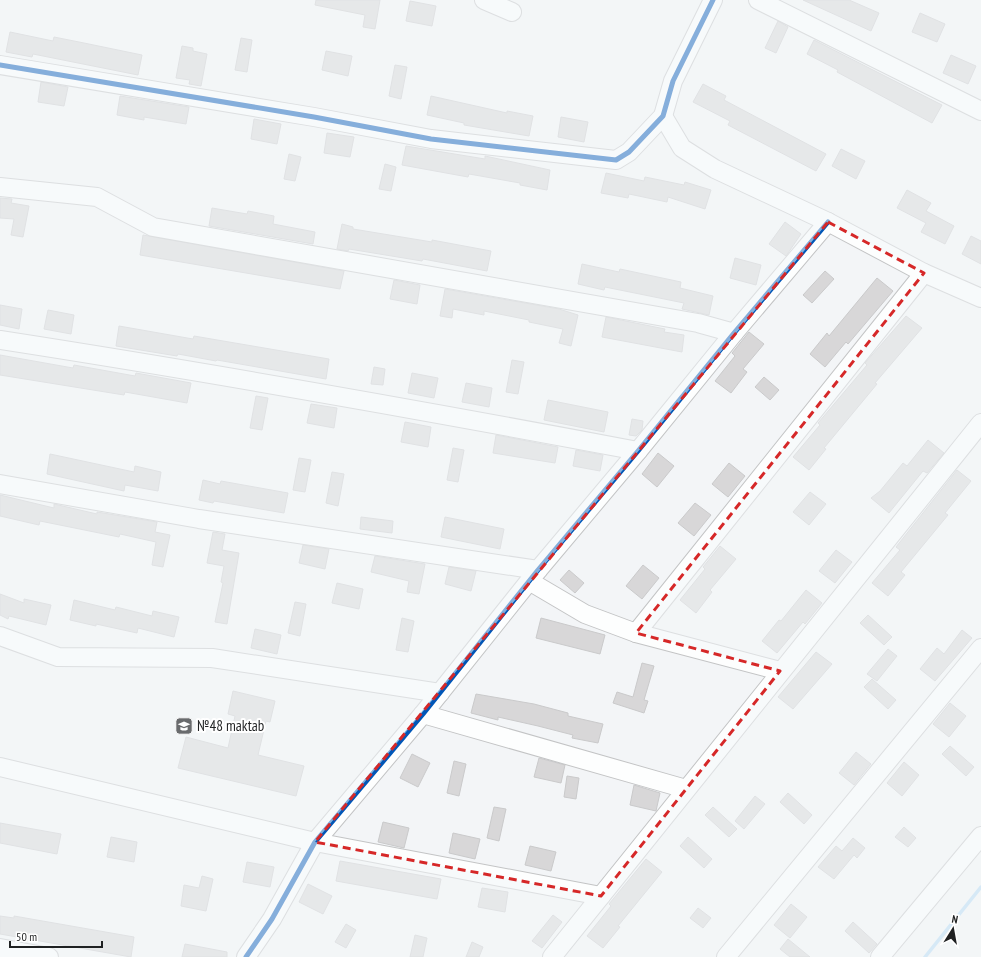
<svg xmlns="http://www.w3.org/2000/svg" width="981" height="957" viewBox="0 0 981 957" font-family="'PT Sans Narrow',sans-serif">
	<style>
		.lines { fill: none; stroke-linecap: round; stroke-linejoin: round }
		.stream { stroke: #b3d9f4; stroke-width: 3.5 }
		.building { fill: #d8d7d8; stroke: #cacacb }
		.minor-casing { stroke: #c3c4c5; stroke-width: 20 }
		.minor { stroke: #fdfefe; stroke-width: 18 }
		.cycleway-casing { stroke: #fff; stroke-width: 8 }
		.cycleway { stroke: #0057b8; stroke-width: 5 }
		.marked { fill: none; stroke: #d62828; stroke-width: 3; stroke-dasharray: 8 5; stroke-linejoin: round }
		.labels { text-anchor: middle; stroke-width: 4; stroke-linejoin: round; paint-order: stroke }
		.poi-label { font-size: 15px; fill: #1f2122; stroke: #fff; text-anchor: start }
	</style>
	<rect width="100%" height="100%" fill="#f3f5f7"/>
	<g class="lines">
		<polyline class="stream" points="925,957 981,887"/>
	</g>
	<g class="building">
		<polygon points="316,0 380,0 375,29 363,27 365,15 315,5"/>
		<polygon points="803,0 849,0 879,13 871,31"/>
		<polygon points="410,1 436,6 432,26 406,21"/>
		<polygon points="920,13 945,24 937,42 912,32"/>
		<polygon points="778,21 788,27 776,53 765,48"/>
		<polygon points="10,32 53,41 54,37 84,43 142,55 138,75 33,54 32,57 6,52"/>
		<polygon points="241,38 252,40 247,72 235,70"/>
		<polygon points="814,40 942,105 932,123 837,72 838,70 807,54"/>
		<polygon points="182,46 193,48 193,51 207,54 201,86 189,84 190,80 176,78"/>
		<polygon points="326,51 352,56 348,76 322,70"/>
		<polygon points="951,55 976,66 968,84 943,73"/>
		<polygon points="395,65 407,67 401,99 389,96"/>
		<polygon points="41,82 68,87 64,106 38,102"/>
		<polygon points="703,84 726,96 724,100 826,154 816,171 728,125 730,121 693,102"/>
		<polygon points="120,96 189,107 186,124 144,117 144,120 117,115"/>
		<polygon points="431,96 507,113 507,111 533,116 529,136 464,125 464,123 427,115"/>
		<polygon points="561,117 588,122 584,142 558,137"/>
		<polygon points="254,119 281,124 277,144 251,139"/>
		<polygon points="327,133 354,137 350,157 324,153"/>
		<polygon points="406,146 485,159 485,156 550,170 547,190 520,185 520,183 469,174 468,177 402,165"/>
		<polygon points="841,149 865,161 856,179 832,166"/>
		<polygon points="289,154 301,157 295,181 284,179"/>
		<polygon points="385,164 396,167 391,191 379,189"/>
		<polygon points="606,173 644,181 645,177 684,185 685,182 711,190 705,209 668,197 667,202 629,194 628,198 601,193"/>
		<polygon points="907,190 931,203 926,211 954,226 945,244 921,232 926,223 897,208"/>
		<polygon points="0,198 12,199 11,203 29,206 23,237 11,235 14,219 0,218"/>
		<polygon points="212,208 247,214 248,211 274,216 273,224 315,232 313,244 209,226"/>
		<polygon points="785,222 801,234 786,256 769,244"/>
		<polygon points="342,224 353,227 353,229 432,242 432,240 491,251 487,271 423,259 422,261 349,249 348,251 337,249"/>
		<polygon points="143,235 344,271 340,289 140,255"/>
		<polygon points="971,236 981,241 981,264 962,254"/>
		<polygon points="735,258 761,265 756,285 730,278"/>
		<polygon points="582,264 619,272 620,269 681,282 680,288 713,296 709,315 682,309 684,303 605,287 604,290 578,284"/>
		<polygon points="825,271 834,279 812,303 803,295"/>
		<polygon points="877,278 893,291 848,344 846,342 825,367 810,354 827,333 829,336"/>
		<polygon points="394,280 420,285 417,304 390,299"/>
		<polygon points="445,289 559,309 578,315 571,346 559,343 563,329 529,322 529,320 484,311 484,315 453,309 452,318 440,316"/>
		<polygon points="0,305 22,309 19,329 0,325"/>
		<polygon points="48,310 74,315 71,334 44,329"/>
		<polygon points="906,316 922,328 875,383 877,384 824,448 826,449 809,470 793,457 820,425 818,423 867,365 865,363"/>
		<polygon points="606,317 665,329 664,332 684,335 682,352 602,337"/>
		<polygon points="119,326 193,339 194,336 229,342 329,359 326,379 217,360 216,361 178,354 177,356 116,346"/>
		<polygon points="749,332 764,344 743,369 747,372 731,393 715,381 735,356 732,353"/>
		<polygon points="0,355 73,368 74,365 135,376 136,373 191,383 187,403 125,392 124,395 0,375"/>
		<polygon points="512,360 524,362 518,394 506,392"/>
		<polygon points="374,367 385,369 383,385 371,384"/>
		<polygon points="412,373 438,378 434,398 408,393"/>
		<polygon points="764,377 779,390 770,400 755,387"/>
		<polygon points="466,383 492,388 489,407 462,402"/>
		<polygon points="256,396 268,398 262,430 250,428"/>
		<polygon points="548,400 608,412 604,432 544,420"/>
		<polygon points="311,404 337,408 334,428 307,423"/>
		<polygon points="632,419 643,421 642,430 636,436 629,435"/>
		<polygon points="405,422 431,427 428,447 401,442"/>
		<polygon points="496,435 558,447 555,463 493,453"/>
		<polygon points="928,440 944,453 927,473 923,471 889,513 871,498 880,491 903,463 907,466"/>
		<polygon points="453,448 464,450 458,482 447,480"/>
		<polygon points="576,450 603,455 600,471 573,466"/>
		<polygon points="658,453 674,466 657,487 642,474"/>
		<polygon points="50,454 134,472 135,466 161,472 158,491 125,485 124,491 47,474"/>
		<polygon points="299,458 311,460 305,492 293,490"/>
		<polygon points="729,463 745,476 728,497 712,484"/>
		<polygon points="957,470 971,481 945,513 948,515 901,572 905,575 888,596 872,583 900,550 896,547"/>
		<polygon points="332,472 344,474 338,506 326,503"/>
		<polygon points="203,480 220,484 221,481 288,493 284,513 214,501 213,503 199,500"/>
		<polygon points="810,492 826,504 809,525 793,512"/>
		<polygon points="0,495 54,508 54,504 97,514 97,512 157,522 155,532 170,535 163,567 152,565 156,542 120,534 119,537 40,521 39,525 0,516"/>
		<polygon points="695,503 711,515 694,536 678,523"/>
		<polygon points="361,517 393,521 392,533 360,529"/>
		<polygon points="445,517 504,529 500,549 441,537"/>
		<polygon points="213,532 225,534 222,550 239,553 227,624 215,622 223,583 221,582 224,566 207,563"/>
		<polygon points="303,545 329,549 325,569 299,563"/>
		<polygon points="720,546 736,559 710,590 712,592 696,613 680,600 705,569 703,567"/>
		<polygon points="836,550 852,562 835,583 819,571"/>
		<polygon points="375,556 425,564 419,594 407,592 409,581 371,572"/>
		<polygon points="643,565 659,578 642,599 626,586"/>
		<polygon points="449,567 476,571 471,591 445,584"/>
		<polygon points="569,570 584,583 575,593 560,580"/>
		<polygon points="337,583 363,589 359,609 332,603"/>
		<polygon points="806,590 822,603 805,624 803,622 777,653 762,641 779,620 781,621"/>
		<polygon points="0,594 24,603 24,599 51,605 46,625 9,616 8,619 0,615"/>
		<polygon points="74,600 115,610 116,607 152,616 153,611 179,617 174,637 138,628 137,633 96,624 96,626 70,620"/>
		<polygon points="295,602 306,604 300,636 288,633"/>
		<polygon points="868,615 892,637 884,645 860,623"/>
		<polygon points="402,618 414,621 408,652 396,650"/>
		<polygon points="541,618 605,635 600,654 536,638"/>
		<polygon points="255,629 281,635 277,654 251,648"/>
		<polygon points="962,630 972,638 935,681 920,669 937,648 944,654"/>
		<polygon points="888,649 897,656 877,681 867,674"/>
		<polygon points="816,652 832,664 793,709 778,697"/>
		<polygon points="642,663 654,666 644,700 648,701 644,713 613,703 617,692 633,697"/>
		<polygon points="872,679 896,700 888,709 864,687"/>
		<polygon points="233,691 275,701 270,722 266,721 258,755 304,766 296,796 178,768 186,737 228,748 235,716 228,714"/>
		<polygon points="476,694 534,704 568,713 568,716 603,724 598,743 572,738 573,735 538,726 498,717 498,720 471,713"/>
		<polygon points="950,703 966,716 949,737 933,724"/>
		<polygon points="950,746 974,767 966,776 942,754"/>
		<polygon points="856,752 871,764 854,785 839,773"/>
		<polygon points="412,754 430,763 418,787 400,778"/>
		<polygon points="539,758 565,765 561,783 534,777"/>
		<polygon points="454,761 466,764 459,796 447,793"/>
		<polygon points="904,762 919,775 902,796 887,783"/>
		<polygon points="567,776 579,778 576,799 564,797"/>
		<polygon points="634,785 660,793 656,811 630,805"/>
		<polygon points="788,793 812,815 804,824 780,802"/>
		<polygon points="755,796 765,804 744,829 735,821"/>
		<polygon points="494,807 506,809 499,841 487,838"/>
		<polygon points="713,807 737,829 729,837 705,815"/>
		<polygon points="383,822 409,828 404,848 378,842"/>
		<polygon points="0,823 61,834 57,854 0,843"/>
		<polygon points="904,827 916,838 908,847 895,837"/>
		<polygon points="453,833 480,839 475,859 449,853"/>
		<polygon points="111,837 137,842 134,862 107,857"/>
		<polygon points="688,837 712,859 704,868 680,846"/>
		<polygon points="853,838 865,848 857,858 854,855 834,879 818,867 836,846 842,851"/>
		<polygon points="530,846 556,852 551,871 525,865"/>
		<polygon points="646,859 662,872 618,926 620,927 603,948 587,936 611,906 609,904"/>
		<polygon points="340,861 441,879 437,899 336,881"/>
		<polygon points="247,862 274,867 270,887 243,882"/>
		<polygon points="202,876 213,879 206,911 181,906 184,885 199,888"/>
		<polygon points="308,884 332,896 323,914 299,902"/>
		<polygon points="482,888 508,892 505,912 478,907"/>
		<polygon points="791,904 807,917 790,938 774,925"/>
		<polygon points="698,908 711,918 703,928 690,918"/>
		<polygon points="553,915 562,922 542,948 532,941"/>
		<polygon points="0,916 14,918 14,916 134,937 131,957 0,934"/>
		<polygon points="853,922 877,944 869,953 845,931"/>
		<polygon points="346,924 356,930 346,948 335,942"/>
		<polygon points="415,935 427,938 423,957 410,957"/>
		<polygon points="788,939 810,957 790,957 780,949"/>
		<polygon points="472,942 483,947 479,957 466,957"/>
		<polygon points="185,944 227,952 227,957 182,957"/>
	</g>
	<g class="lines">
		<defs>
			<g id="minor">
				<polyline points="484,0 512,12"/>
				<polyline points="758,0 981,111"/>
				<polyline points="0,65 314,117 431,139 616,160 629,152 663,116 673,81 713,0"/>
				<polyline points="663,116 682,148 715,169 828,222 924,273 981,298"/>
				<polyline points="0,187 97,197 153,227 698,323 734,333"/>
				<path d="M 0,340 C 213,373 426,411 638,451"/>
				<polyline points="0,484 199,519 538,570"/>
				<polyline points="529,581 585,614 636,633 780,671"/>
				<polyline points="636,633 924,273"/>
				<polyline points="0,636 58,657 212,658 440,693"/>
				<polyline points="423,714 686,789"/>
				<polyline points="0,767 315,842 601,896"/>
				<polyline points="0,948 49,957"/>
				<polyline points="246,957 272,919 315,842 423,714 538,570 638,451 734,333 828,222"/>
				<polyline points="552,957 981,423"/>
				<polyline points="726,957 981,648"/>
				<polyline points="880,957 981,836"/>
			</g>
		</defs>
		<use href="#minor" class="minor-casing"/>
		<use href="#minor" class="minor"/>
		<defs>
			<g id="cycleway">
				<polyline points="0,65 314,117 431,139 616,160 629,152 663,116 673,81 713,0"/>
				<polyline points="246,957 272,919 315,842 423,714 538,570 638,451 734,333 828,222"/>
			</g>
		</defs>
		<use href="#cycleway" class="cycleway-casing"/>
		<use href="#cycleway" class="cycleway"/>
	</g>
	<path d="M0 0H981V957H0ZM 828,222 L 924,273 L 636,633 L 780,671 L 601,896 L 315,842 Z" fill="#f3f5f7" fill-opacity=".55" fill-rule="evenodd"/>
	<path class="marked" d="M 828,222 L 924,273 L 636,633 L 780,671 L 601,896 L 315,842 Z"/>
	<defs>
		<symbol id="school-square" viewBox="-11 -11 22 22"><rect x="-9" y="-9" width="18" height="18" rx="4" fill="#696b6d" stroke="#fff"/><path d="M0-5L7-2L0 1L-7-2ZM-4 1L0 2.5L4 1V4Q0 6-4 4Z" fill="#fff"/></symbol>
	</defs>
	<g fill-rule="evenodd">
		<use href="#school-square" x="174" y="716" width="20" height="20"/>
	</g>
	<g class="labels">
		<g class="poi-label">
			<text x="197" y="731">№48 maktab</text>
		</g>
	</g>
	<g transform="translate(953 929) rotate(11)" stroke="#ffffff" stroke-width="3" paint-order="stroke">
	<path d="M0-3L7 15L0 10L-7 15Z" fill="#1f2122"/>
	<text y="-6" font-size="11" font-weight="bold" text-anchor="middle" fill="#1f2122">N</text>
	</g>
	<path d="M10 941v6h92v-6" fill="none" stroke="#1f2122" stroke-width="2"/>
	<text x="16" y="941" font-size="12" fill="#1f2122" stroke="#ffffff" stroke-width="3" paint-order="stroke">50 m</text>
</svg>
